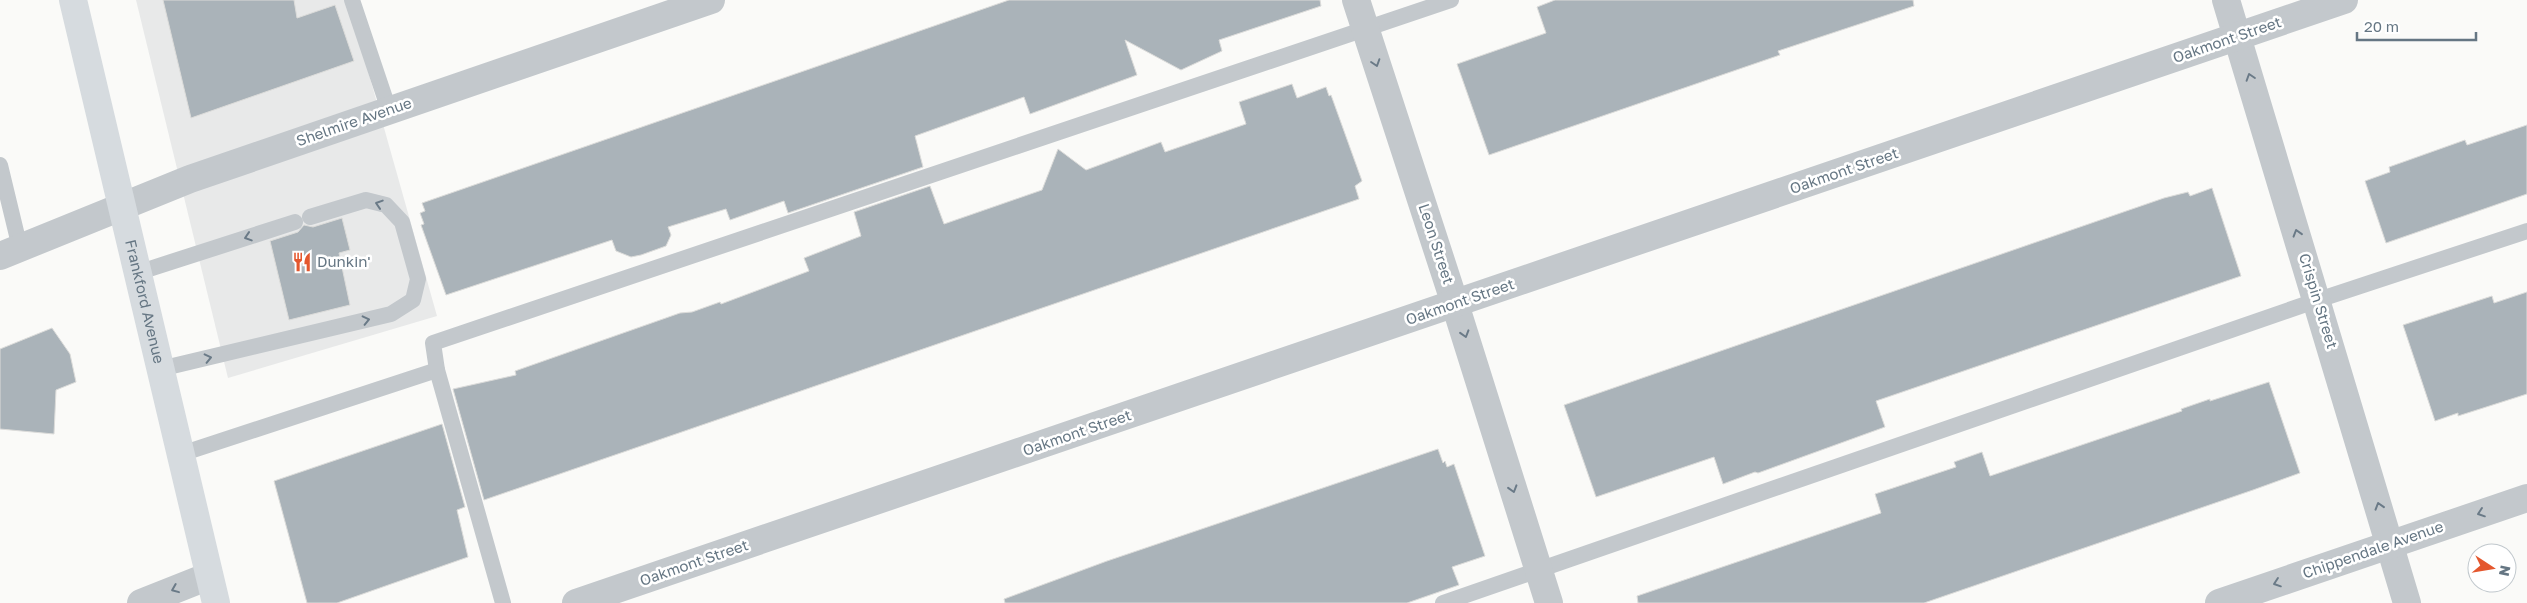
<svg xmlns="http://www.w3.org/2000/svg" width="2527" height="603" viewBox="0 0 2527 603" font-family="'Golos Text',sans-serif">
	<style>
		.built { fill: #e8e9e9 }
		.building { fill: #aab3b9; stroke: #dcdcda }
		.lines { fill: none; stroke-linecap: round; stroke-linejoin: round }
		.lane { stroke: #c3c8cc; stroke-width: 16 }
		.street { stroke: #c3c8cc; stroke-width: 28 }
		.primary { stroke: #d6dbdf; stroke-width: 28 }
		.oneway { stroke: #6a7a87 }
		.labels { text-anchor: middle; stroke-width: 5; stroke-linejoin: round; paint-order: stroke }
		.street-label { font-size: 15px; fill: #657683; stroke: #fff }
		.poi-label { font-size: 15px; fill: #657683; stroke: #fff; text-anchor: start }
	</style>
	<rect width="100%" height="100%" fill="#fafaf8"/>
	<polygon class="built" points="136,0 348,0 437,316 228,378"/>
	<g class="building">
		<polygon points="163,0 294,0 297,18 335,5 354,61 191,118"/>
		<polygon points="1009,0 1320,0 1321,6 1219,40 1222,51 1181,70 1125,40 1137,75 1030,114 1024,97 915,136 923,167 788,213 784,201 730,220 726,209 668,227 671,235 666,246 641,255 631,257 616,251 612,240 446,295 421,225 424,224 420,213 425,211 422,203"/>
		<polygon points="1555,0 1913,0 1914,6 1778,51 1780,55 1489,155 1457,64 1546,33 1537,7"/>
		<polygon points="1292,84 1297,98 1326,87 1329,96 1331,95 1362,181 1355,186 1359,199 484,500 453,389 516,375 515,371 680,313 692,312 720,302 721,304 809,271 804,258 861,236 854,212 930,186 944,224 1042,190 1058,149 1086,170 1161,142 1165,152 1246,124 1239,102"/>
		<polygon points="2527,125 2527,194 2386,243 2365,181 2390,172 2389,167 2465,140 2467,145"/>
		<polygon points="2212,188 2241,276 1876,401 1885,427 1758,473 1755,472 1723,484 1714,457 1596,497 1564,405 2164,198 2188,192 2190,196"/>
		<polygon points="342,218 350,250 339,253 350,305 289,320 270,241 298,232 304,225 313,227"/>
		<polygon points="2527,292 2527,394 2458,416 2458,413 2435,421 2403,325 2492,296 2494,303"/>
		<polygon points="52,328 70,354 76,382 56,390 54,434 0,429 0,349"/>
		<polygon points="2269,382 2300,473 2253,490 1924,603 1638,603 1637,596 1881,513 1875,494 1956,467 1954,462 1982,452 1990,476 2182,411 2181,409 2210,399 2210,401"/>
		<polygon points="442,424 465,507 457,510 468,557 337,603 307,603 274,481"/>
		<polygon points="1438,449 1443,463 1445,461 1447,467 1454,464 1485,556 1452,567 1459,585 1407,603 1005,603 1004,599 1107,561"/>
	</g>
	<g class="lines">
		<g class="lane">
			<polyline points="352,0 389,110"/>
			<polyline points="0,165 20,248"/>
			<polyline points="137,273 295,222"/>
			<polyline points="160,369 391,314 413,300 418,279 402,222 386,205 366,200 310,217"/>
			<polyline points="181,454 437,370"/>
			<polyline points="503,603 437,370 433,343 1451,0"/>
			<polyline points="1443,603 2318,300 2527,231"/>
		</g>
		<g class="street">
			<polyline points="1356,0 1455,304 1549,603"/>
			<polyline points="2226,0 2407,603"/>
			<polyline points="0,256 190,179 711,0"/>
			<polyline points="141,603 209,576"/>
			<polyline points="576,603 2344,0"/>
			<polyline points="2219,603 2527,498"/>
		</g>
		<path class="primary" id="s1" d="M 73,0 L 216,603"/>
	</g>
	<defs><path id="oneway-chevron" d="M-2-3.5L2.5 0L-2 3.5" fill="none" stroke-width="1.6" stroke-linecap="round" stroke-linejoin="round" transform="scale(1.25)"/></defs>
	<g class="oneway">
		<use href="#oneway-chevron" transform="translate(1376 63) rotate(72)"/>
		<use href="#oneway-chevron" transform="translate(2250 77) rotate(-108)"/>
		<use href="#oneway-chevron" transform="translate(379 204) rotate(-162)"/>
		<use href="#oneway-chevron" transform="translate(2297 233) rotate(-107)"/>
		<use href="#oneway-chevron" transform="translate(248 237) rotate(162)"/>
		<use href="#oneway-chevron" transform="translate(366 320) rotate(-13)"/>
		<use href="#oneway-chevron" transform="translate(1465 334) rotate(73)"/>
		<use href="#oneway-chevron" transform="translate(208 358) rotate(-13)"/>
		<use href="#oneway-chevron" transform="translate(1513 489) rotate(73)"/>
		<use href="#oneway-chevron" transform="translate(2379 506) rotate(-107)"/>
		<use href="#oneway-chevron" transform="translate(2481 513) rotate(161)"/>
		<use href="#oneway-chevron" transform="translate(2277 583) rotate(161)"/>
		<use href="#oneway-chevron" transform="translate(175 589) rotate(158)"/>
	</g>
	<defs>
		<symbol id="restaurant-bare" viewBox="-9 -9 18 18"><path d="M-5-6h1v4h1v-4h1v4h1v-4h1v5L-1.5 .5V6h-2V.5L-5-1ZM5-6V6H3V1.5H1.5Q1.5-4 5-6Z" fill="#e4572e" stroke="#fff" stroke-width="2.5" paint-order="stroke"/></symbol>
	</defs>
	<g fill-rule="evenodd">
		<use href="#restaurant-bare" x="288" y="248" width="28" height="28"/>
	</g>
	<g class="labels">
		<g class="street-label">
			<text transform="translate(2227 40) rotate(-19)" y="5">Oakmont Street</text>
			<text transform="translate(354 122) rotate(-19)" y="5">Shelmire Avenue</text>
			<text transform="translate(1844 171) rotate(-19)" y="5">Oakmont Street</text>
			<text transform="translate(1436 244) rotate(72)" y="5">Leon Street</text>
			<text transform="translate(2318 301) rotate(73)" y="5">Crispin Street</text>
			<text dy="5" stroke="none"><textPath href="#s1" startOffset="310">Frankford Avenue</textPath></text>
			<text transform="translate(1460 302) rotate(-19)" y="5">Oakmont Street</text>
			<text transform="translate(1077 433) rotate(-19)" y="5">Oakmont Street</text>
			<text transform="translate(2373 550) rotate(-19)" y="5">Chippendale Avenue</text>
			<text transform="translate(694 563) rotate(-19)" y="5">Oakmont Street</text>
		</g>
		<g class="poi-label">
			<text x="317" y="267">Dunkin'</text>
		</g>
	</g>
	<g transform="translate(2492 568) rotate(102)"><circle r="24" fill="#ffffff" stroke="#c1c8cd"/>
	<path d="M0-4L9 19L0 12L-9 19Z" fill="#e4572e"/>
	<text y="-8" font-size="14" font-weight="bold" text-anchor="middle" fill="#657683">N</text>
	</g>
	<path d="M2357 32v8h119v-8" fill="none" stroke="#657683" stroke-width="2.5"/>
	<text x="2364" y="32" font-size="15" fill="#657683" stroke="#ffffff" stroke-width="4" paint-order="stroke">20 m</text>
</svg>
